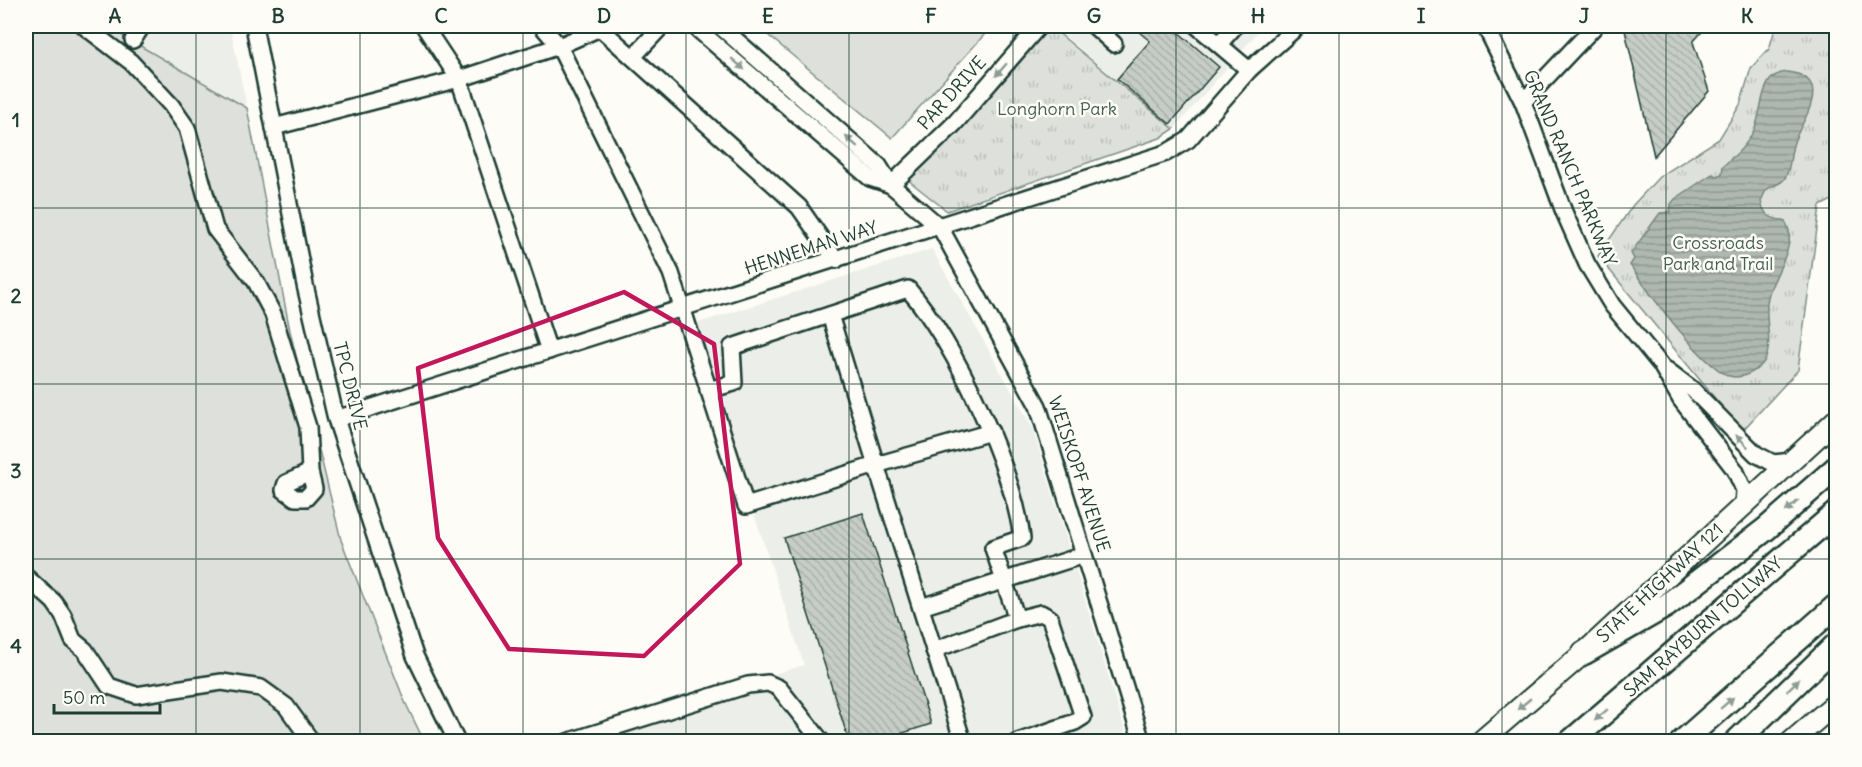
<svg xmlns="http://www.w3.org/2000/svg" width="1862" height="767" viewBox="0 0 1862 767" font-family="Delius,sans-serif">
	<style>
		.built { fill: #eceee9 }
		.green { fill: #dde0db; stroke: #7e8e88; stroke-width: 1.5 }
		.park { fill: url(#park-tufts); stroke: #7e8e88; stroke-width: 1.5 }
		.water { fill: url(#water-rules); stroke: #75877f; stroke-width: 1.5 }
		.building { fill: url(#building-back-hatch); stroke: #1f3d34; stroke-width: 1.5 }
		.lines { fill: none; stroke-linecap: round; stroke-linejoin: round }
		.minor-casing { stroke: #1f3d34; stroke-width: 20 }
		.major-casing { stroke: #1f3d34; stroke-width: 24 }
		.highway-casing { stroke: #1f3d34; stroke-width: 27 }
		.minor { stroke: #fdfcf7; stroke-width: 15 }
		.major { stroke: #fdfcf7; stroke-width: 20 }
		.highway { stroke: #fdfcf7; stroke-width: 22 }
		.oneway { fill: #8e9c96 }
		.marked { fill: none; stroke: #c2185b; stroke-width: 4.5; stroke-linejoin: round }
		.grid { fill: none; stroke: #1f3d34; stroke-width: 1.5; stroke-opacity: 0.55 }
		.labels { text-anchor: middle; stroke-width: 5; stroke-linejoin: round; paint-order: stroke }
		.street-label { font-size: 18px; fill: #1f3d34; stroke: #fdfcf7 }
		.park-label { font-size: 18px; fill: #455e55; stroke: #fdfcf7 }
		.neatline { fill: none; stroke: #1f3d34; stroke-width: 2 }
		.grid-label { font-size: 20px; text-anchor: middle; font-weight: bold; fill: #1f3d34 }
	</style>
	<defs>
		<pattern id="park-tufts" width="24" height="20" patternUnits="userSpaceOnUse" patternTransform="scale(1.5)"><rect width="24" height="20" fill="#dde0db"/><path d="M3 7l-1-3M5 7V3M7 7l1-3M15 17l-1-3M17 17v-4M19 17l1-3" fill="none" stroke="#bdc1bd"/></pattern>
		<pattern id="water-rules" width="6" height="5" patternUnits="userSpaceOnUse" patternTransform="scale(1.5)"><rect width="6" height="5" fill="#aeb8b1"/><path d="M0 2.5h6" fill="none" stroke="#8d9791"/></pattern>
		<pattern id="building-back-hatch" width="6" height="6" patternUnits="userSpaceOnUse" patternTransform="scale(1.5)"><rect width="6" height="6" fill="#c6cdc7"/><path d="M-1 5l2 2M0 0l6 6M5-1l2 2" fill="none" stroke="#aab1ac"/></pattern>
	</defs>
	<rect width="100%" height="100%" fill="#fdfcf7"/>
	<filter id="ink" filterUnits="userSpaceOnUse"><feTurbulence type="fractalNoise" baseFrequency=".0167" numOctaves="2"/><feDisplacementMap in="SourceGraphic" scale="12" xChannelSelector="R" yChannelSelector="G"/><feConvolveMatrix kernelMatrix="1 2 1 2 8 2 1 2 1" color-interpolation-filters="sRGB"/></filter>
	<g filter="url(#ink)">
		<g class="built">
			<polygon points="106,26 230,26 247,108"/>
			<polygon points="1053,26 1263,26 1174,129"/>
			<polygon points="932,249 1033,429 1128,741 550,742 804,665 692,325"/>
		</g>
		<g class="green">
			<polygon points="26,26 106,26 247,108 290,331 341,540 405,702 424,741 26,741"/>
			<polygon points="757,26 992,26 892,138"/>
		</g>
		<g class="park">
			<polygon points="1050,26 1174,129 1160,138 947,211 908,180"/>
			<polygon points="1776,26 1836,26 1836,198 1820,206 1798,370 1742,431 1598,256 1633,205 1659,177 1719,139 1740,105 1751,68 1769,49"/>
		</g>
		<path class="water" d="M 1787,72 C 1835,77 1803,119 1794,142 C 1790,153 1791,168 1785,178 C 1781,185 1772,185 1766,190 L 1761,201 C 1763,214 1771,220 1784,220 C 1801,243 1773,274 1768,297 C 1763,317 1774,341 1765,360 C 1759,370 1746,377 1734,377 C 1708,375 1646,289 1630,265 L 1634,259 L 1631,253 L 1660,213 L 1670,212 L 1671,204 L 1675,199 L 1712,174 L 1716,176 L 1722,174 L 1723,166 C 1736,155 1747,145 1754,130 C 1764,110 1758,74 1787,72 Z"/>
		<g class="building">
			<polygon points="1132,26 1158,26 1163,30 1166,26 1171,26 1219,67 1170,124 1117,79 1150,41"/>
			<polygon points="1624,26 1707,26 1693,42 1709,91 1654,156"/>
			<polygon points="863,513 931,724 878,741 849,741 784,538"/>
		</g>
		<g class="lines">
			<defs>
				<g id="minor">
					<polyline points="84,26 131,62 171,105 187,128 215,229 256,282 273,314 308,427 310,472 314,489 306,498 295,498 284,490 286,483 310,472"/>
					<polyline points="254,26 305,285 336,419 415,656 457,742"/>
					<polyline points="424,26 459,79 559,46 671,273 746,506 876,465 963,742"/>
					<polyline points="542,26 559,46 600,28 799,207 836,260"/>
					<polyline points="694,26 870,178 891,185"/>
					<polyline points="720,26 879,166 891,185 940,227 1038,406 1142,742"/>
					<polyline points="1094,26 1114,44"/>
					<polyline points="1197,26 1249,70"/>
					<polyline points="1485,26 1523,102 1564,212 1587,264 1612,305 1661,365 1681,400 1735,470 1744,490 1743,507"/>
					<polyline points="133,40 142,26"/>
					<polyline points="1219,44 1235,26"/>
					<polyline points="633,57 662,26"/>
					<polyline points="1523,102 1595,26"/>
					<polyline points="274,127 459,79 549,351"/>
					<polyline points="891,185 955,123 1039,26"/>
					<polyline points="830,315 876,465 991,432"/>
					<polyline points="1667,370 1693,390 1756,454 1773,463 1793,461"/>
					<path d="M 708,390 L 734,383 L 732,347 L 908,289 C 955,342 1013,468 1022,538 L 993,548 L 1017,619 L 1041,613 L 1050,618 L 1083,717 L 1075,722 L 1018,742"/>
					<polyline points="336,419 1166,153 1188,140 1249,70 1298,26"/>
					<polyline points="26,577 54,602 63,615 73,640 85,650 109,686 136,695 222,682 261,688 286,706 312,742"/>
					<polyline points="921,607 1084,555"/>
					<polyline points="934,650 1017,619"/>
					<polyline points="567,742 748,685 768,683 779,688 822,742"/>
				</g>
				<g id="major">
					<polyline points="1480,742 1584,653 1836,420"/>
					<polyline points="1791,742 1836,703"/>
				</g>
				<g id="highway">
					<polyline points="1584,653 1666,606 1766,529 1836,468"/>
					<polyline points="1570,742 1836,513"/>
					<polyline points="1682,742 1836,606"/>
					<polyline points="1736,742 1836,645"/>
				</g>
			</defs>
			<use href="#minor" class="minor-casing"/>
			<use href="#major" class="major-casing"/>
			<use href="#highway" class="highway-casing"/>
			<use href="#minor" class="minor"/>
			<use href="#major" class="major"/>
			<use href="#highway" class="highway"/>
		</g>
		<defs><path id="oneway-solid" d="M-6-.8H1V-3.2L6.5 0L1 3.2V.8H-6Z" transform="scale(1.5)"/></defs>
		<g class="oneway">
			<use href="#oneway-solid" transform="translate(738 64) rotate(41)"/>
			<use href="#oneway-solid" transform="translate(1001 70) rotate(131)"/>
			<use href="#oneway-solid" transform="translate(852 142) rotate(-139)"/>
			<use href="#oneway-solid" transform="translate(1742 441) rotate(-134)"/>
			<use href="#oneway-solid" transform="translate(1792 506) rotate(139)"/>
			<use href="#oneway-solid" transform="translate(1793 685) rotate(-44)"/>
			<use href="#oneway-solid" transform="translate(1727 703) rotate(-41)"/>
			<use href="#oneway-solid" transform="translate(1524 704) rotate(140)"/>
			<use href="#oneway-solid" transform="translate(1601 715) rotate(139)"/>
		</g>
	</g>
	<path class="marked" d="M 624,292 L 714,344 L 740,564 L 644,656 L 509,649 L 438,538 L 418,368 Z"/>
	<path class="grid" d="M 196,26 L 196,742M 360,26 L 360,742M 523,26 L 523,742M 686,26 L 686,742M 849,26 L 849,742M 1013,26 L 1013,742M 1176,26 L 1176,742M 1339,26 L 1339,742M 1502,26 L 1502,742M 1666,26 L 1666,742M 26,208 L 1836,208M 26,384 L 1836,384M 26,559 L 1836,559"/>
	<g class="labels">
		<g class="street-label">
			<text transform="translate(952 93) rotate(-48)" y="6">PAR DRIVE</text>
			<text transform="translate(1570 168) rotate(67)" y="6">GRAND RANCH PARKWAY</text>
			<text transform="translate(811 248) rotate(-18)" y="6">HENNEMAN WAY</text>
			<text transform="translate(350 386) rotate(76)" y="6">TPC DRIVE</text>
			<text transform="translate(1079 474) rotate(72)" y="6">WEISKOPF AVENUE</text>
			<text transform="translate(1660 583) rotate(-43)" y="6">STATE HIGHWAY 121</text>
			<text transform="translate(1703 627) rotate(-41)" y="6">SAM RAYBURN TOLLWAY</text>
		</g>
		<g class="park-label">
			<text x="1057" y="115">Longhorn Park</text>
			<text x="1718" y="249">Crossroads<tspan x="1718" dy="21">Park and Trail</tspan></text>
		</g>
	</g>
	<rect width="1862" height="767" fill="none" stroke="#fdfcf7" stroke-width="66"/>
	<path d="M54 704v9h106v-9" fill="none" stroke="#1f3d34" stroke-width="3"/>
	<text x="63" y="704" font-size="18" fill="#1f3d34" stroke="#fdfcf7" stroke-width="4.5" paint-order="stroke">50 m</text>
	<rect x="33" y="33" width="1796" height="701" class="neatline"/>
	<g class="grid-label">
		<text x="115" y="23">A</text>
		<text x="278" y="23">B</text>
		<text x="441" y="23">C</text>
		<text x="604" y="23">D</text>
		<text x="768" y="23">E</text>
		<text x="931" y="23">F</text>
		<text x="1094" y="23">G</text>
		<text x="1258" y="23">H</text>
		<text x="1421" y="23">I</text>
		<text x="1584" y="23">J</text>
		<text x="1747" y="23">K</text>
		<text x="16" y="127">1</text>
		<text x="16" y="303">2</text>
		<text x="16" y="478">3</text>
		<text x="16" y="653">4</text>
	</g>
</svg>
